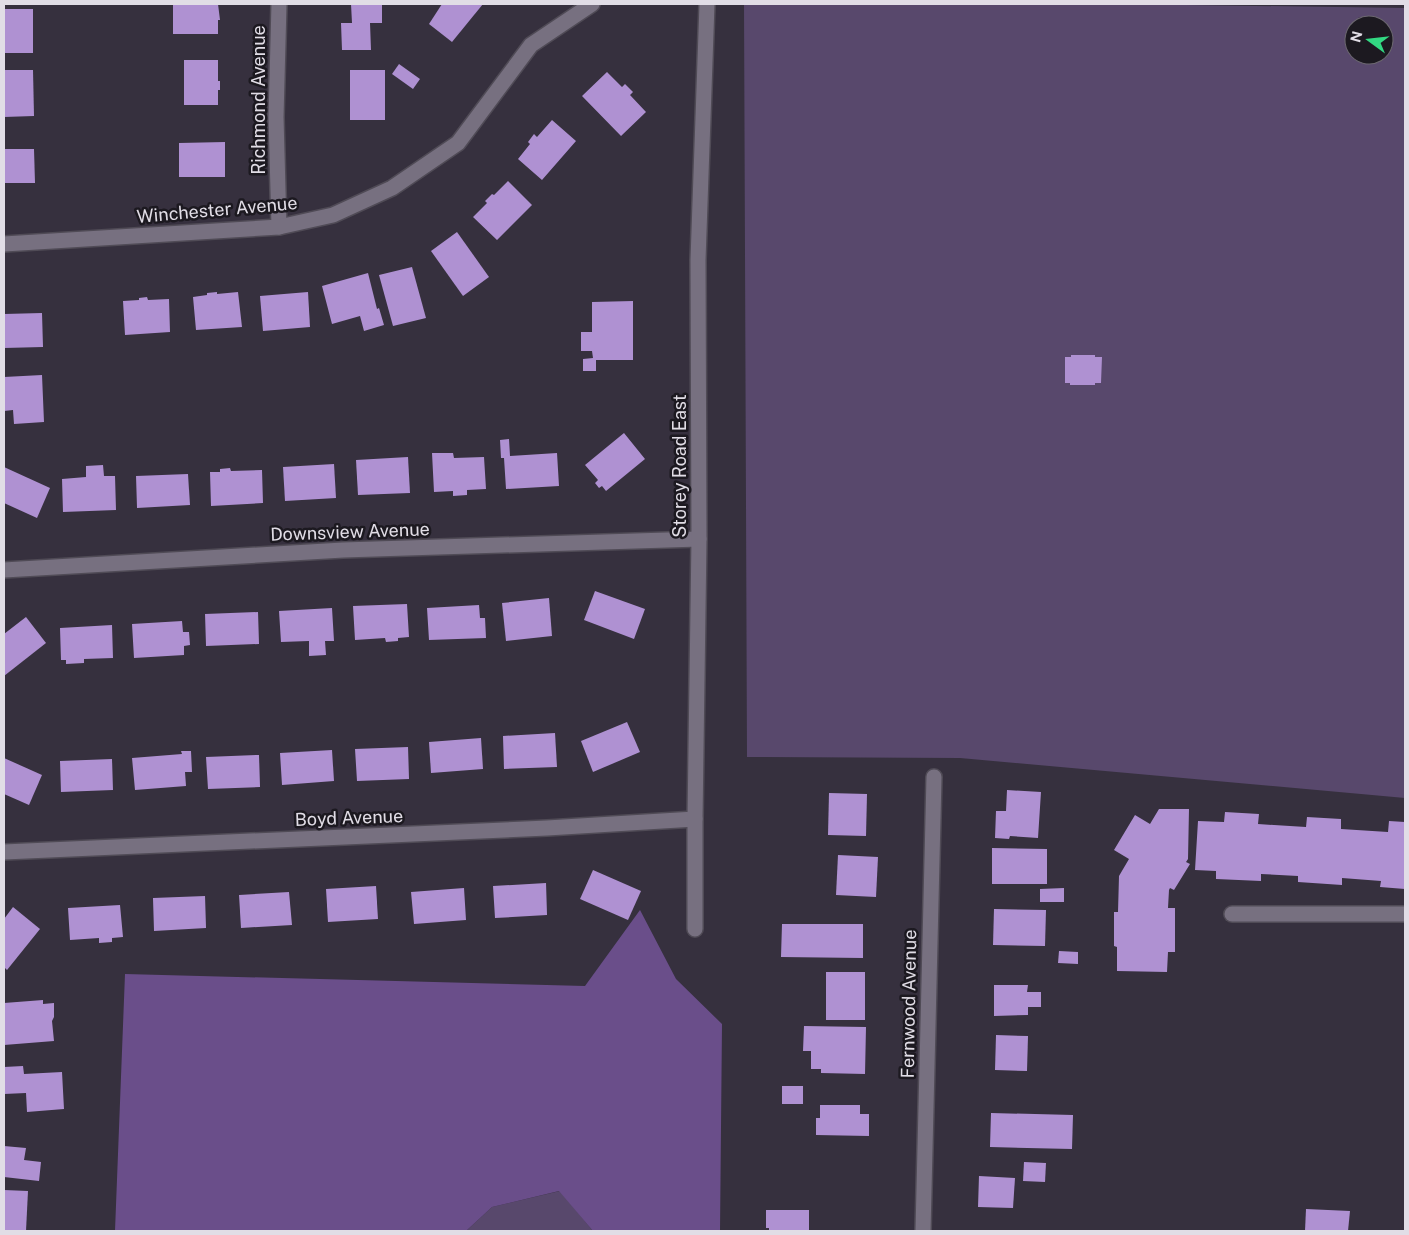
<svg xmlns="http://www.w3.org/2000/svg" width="1409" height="1235" viewBox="0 0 1409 1235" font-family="'Public Sans',sans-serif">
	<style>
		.green { fill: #58486c; fill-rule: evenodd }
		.forest { fill: #6a4e8a }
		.building { fill: #af91d2 }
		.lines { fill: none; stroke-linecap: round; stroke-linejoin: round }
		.minor-casing { stroke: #504b56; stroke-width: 18 }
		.minor { stroke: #777080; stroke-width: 15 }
		.labels { text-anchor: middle; stroke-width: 5; stroke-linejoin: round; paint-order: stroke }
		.street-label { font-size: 18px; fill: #e1dde6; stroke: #1c1920 }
	</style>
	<rect width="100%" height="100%" fill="#36303e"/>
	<g class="green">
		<path d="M 744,4 L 1119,4 L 1405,8 L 1405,798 L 960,758 L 747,757 ZM 1354,25 L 1384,25 L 1384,55 L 1354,55 Z"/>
		<polygon points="560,1191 593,1231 466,1231 492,1207"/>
	</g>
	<polygon class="forest" points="640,910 676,979 722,1024 720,1231 593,1231 559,1191 492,1207 466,1231 115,1231 125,974 585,986"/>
	<g class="building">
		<polygon points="173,4 218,4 220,20 218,20 218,34 173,34"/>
		<polygon points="351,4 382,4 382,23 370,23 371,50 342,50 341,23 352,23"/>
		<polygon points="442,4 483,4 452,42 429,24"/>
		<rect x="4" y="9" width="29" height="44"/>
		<polygon points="184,60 218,60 218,81 220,81 220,90 218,90 218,105 184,105"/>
		<polygon points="399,64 420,79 413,89 392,74"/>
		<polygon points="4,70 33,70 34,116 4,117"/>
		<rect x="350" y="70" width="35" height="50"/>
		<polygon points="607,72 622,87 625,84 633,92 630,95 646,112 621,136 582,96"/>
		<polygon points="552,120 576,141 542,180 518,159 530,144 528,142 534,134 537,137"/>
		<polygon points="225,142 225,177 179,177 179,143"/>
		<polygon points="4,149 34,149 35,183 4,183"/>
		<polygon points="508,181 532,205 497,240 473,217 487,203 485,201 492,194 494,195"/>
		<polygon points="457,232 489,277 463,296 431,251"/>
		<polygon points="412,267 426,318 393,326 379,275"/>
		<polygon points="368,273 377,309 379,308 384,325 364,331 360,316 332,324 322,286"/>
		<polygon points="217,292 217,294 238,292 242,327 196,330 193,297 207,295 207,293"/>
		<polygon points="308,292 310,327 263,331 260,296"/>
		<polygon points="147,297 148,300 169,299 170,332 125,335 123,301 139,300 139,298"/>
		<polygon points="633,301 633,360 596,360 596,371 583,371 583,359 593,358 592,351 581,351 581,332 592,332 592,302"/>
		<polygon points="42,313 43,347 4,348 4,314"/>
		<polygon points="1071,355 1095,355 1095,357 1102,357 1101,383 1095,383 1095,385 1070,385 1070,383 1065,383 1065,357 1071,357"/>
		<polygon points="42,375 44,422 14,424 13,410 4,411 4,377"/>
		<polygon points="624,433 645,459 606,491 602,486 599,488 595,483 598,480 585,465"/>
		<polygon points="509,439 510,456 557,453 559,486 506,489 504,458 501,458 500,440"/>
		<polygon points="432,453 453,453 454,458 484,457 486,489 467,490 467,495 453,496 453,491 434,492"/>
		<polygon points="408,457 410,493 358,495 356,460"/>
		<polygon points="334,464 336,498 285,501 283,467"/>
		<polygon points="103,465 104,476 115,476 116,510 63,512 62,479 86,477 86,466"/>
		<polygon points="4,467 50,488 37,518 4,503"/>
		<polygon points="230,468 231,471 262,470 263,503 211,506 210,472 220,472 220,469"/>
		<polygon points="188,474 190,505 137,508 136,476"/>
		<polygon points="595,591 645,609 634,639 584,620"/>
		<polygon points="549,598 552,636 506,641 502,603"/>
		<polygon points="407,604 409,637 398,638 398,641 386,642 385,638 355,640 353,606"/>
		<polygon points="479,605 480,618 485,618 486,638 429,640 427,608"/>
		<polygon points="332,608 334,641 325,641 326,655 309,656 309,641 281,642 279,611"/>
		<polygon points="258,612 259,644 206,646 205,614"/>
		<polygon points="26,617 46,643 4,676 4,634"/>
		<polygon points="182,621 183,632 189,632 190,645 184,646 184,655 134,658 132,624"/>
		<polygon points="112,625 113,658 84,659 84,663 66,664 66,660 61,660 60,628"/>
		<polygon points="627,722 640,752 593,772 581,741"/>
		<polygon points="555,733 557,767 504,769 503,736"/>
		<polygon points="481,738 483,769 431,773 429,742"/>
		<polygon points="408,747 409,779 357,781 355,749"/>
		<polygon points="332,750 334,781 282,785 280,753"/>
		<polygon points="181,751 191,751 192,772 185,772 186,786 135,790 132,758 182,754"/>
		<polygon points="257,755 259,755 260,787 208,789 206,757"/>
		<polygon points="4,758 42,775 29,805 4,794"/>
		<polygon points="112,759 113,790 61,792 60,761"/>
		<polygon points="1007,790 1041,792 1038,838 1010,836 1009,839 995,838 996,811 1006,811"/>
		<polygon points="829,793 867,794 866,836 828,835"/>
		<polygon points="1159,809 1189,809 1188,859 1186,862 1190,864 1174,890 1170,888 1169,890 1168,908 1175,908 1175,952 1168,952 1167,972 1117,971 1117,947 1114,946 1114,912 1118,912 1119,876 1129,859 1114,850 1135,815 1150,824"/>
		<polygon points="1225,812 1259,814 1258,824 1306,827 1307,817 1341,819 1341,829 1388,832 1389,821 1405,822 1405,889 1380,887 1381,881 1342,878 1342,885 1298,882 1298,876 1261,874 1261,881 1216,879 1216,871 1195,870 1198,821 1224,822"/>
		<polygon points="992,848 1047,849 1047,884 992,884"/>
		<polygon points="838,855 878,857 876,897 836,895"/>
		<polygon points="593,870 641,891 628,920 580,899"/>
		<polygon points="546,883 547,915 495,918 493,886"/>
		<polygon points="376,886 378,919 328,922 326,889"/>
		<polygon points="464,888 466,920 414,924 411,892"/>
		<polygon points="1064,888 1064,902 1040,902 1040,889"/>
		<polygon points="289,892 292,925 241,928 239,895"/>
		<polygon points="205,896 206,928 154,931 153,898"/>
		<polygon points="120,905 123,937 112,938 112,942 99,943 99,938 70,940 68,908"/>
		<polygon points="13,907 40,929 7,970 4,967 4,919"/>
		<polygon points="994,909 1046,910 1045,946 993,945"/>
		<polygon points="782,924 863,924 863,958 781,957"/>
		<polygon points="1059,951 1078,952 1078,964 1058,963"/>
		<rect x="826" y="972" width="39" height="48"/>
		<polygon points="994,985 1028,985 1027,992 1041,992 1041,1007 1028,1007 1028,1015 994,1016"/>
		<polygon points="43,1000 43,1004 54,1003 54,1017 52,1021 54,1041 4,1045 4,1003"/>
		<polygon points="804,1026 866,1027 865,1074 821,1073 821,1069 811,1069 811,1051 803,1051"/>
		<polygon points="996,1035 1028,1036 1027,1071 995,1070"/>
		<polygon points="23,1066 24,1074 62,1072 64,1109 27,1112 26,1093 4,1094 4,1067"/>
		<rect x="782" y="1086" width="21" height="18"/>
		<polygon points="820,1105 860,1105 860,1114 869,1114 869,1136 816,1135 816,1118 820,1118"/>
		<polygon points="991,1113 1073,1115 1072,1149 990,1147"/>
		<polygon points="4,1146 26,1148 24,1160 41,1162 39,1181 4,1177"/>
		<polygon points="1024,1162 1046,1163 1045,1182 1023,1181"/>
		<polygon points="979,1176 1015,1178 1013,1208 978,1207"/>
		<polygon points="4,1190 28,1191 26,1231 4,1231"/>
		<polygon points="1306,1209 1350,1211 1348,1231 1305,1231"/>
		<polygon points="766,1210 809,1210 809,1231 769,1231 769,1228 766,1228"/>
	</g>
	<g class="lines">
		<defs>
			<g id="minor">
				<polyline points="279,4 276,117 279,227"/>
				<polyline points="4,244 279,227 333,215 392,188 458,143 531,45 592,4"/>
				<polyline points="4,570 343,550 699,539"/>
				<polyline points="4,852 547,828 695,819"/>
				<polyline points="1232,914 1405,914"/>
				<polyline points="695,929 695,819 699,539 698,260 707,4"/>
				<polyline points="923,1231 934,777"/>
			</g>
		</defs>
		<use href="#minor" class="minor-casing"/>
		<use href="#minor" class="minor"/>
	</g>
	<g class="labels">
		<g class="street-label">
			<text transform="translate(259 100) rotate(-90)" y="6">Richmond Avenue</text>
			<text transform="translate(217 210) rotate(-5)" y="6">Winchester Avenue</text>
			<text transform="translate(680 466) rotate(-90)" y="6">Storey Road East</text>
			<text transform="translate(350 532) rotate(-2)" y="6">Downsview Avenue</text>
			<text transform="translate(349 818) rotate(-2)" y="6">Boyd Avenue</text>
			<text transform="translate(909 1004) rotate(-89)" y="6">Fernwood Avenue</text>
		</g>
	</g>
	<rect width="1409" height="1235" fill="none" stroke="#e1dde6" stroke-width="10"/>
	<g transform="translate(1369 40) rotate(285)"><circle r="24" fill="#1c1920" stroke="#6b676f"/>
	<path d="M0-4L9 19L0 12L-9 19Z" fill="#32d882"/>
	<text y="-8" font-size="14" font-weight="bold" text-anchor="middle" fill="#e1dde6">N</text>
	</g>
</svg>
